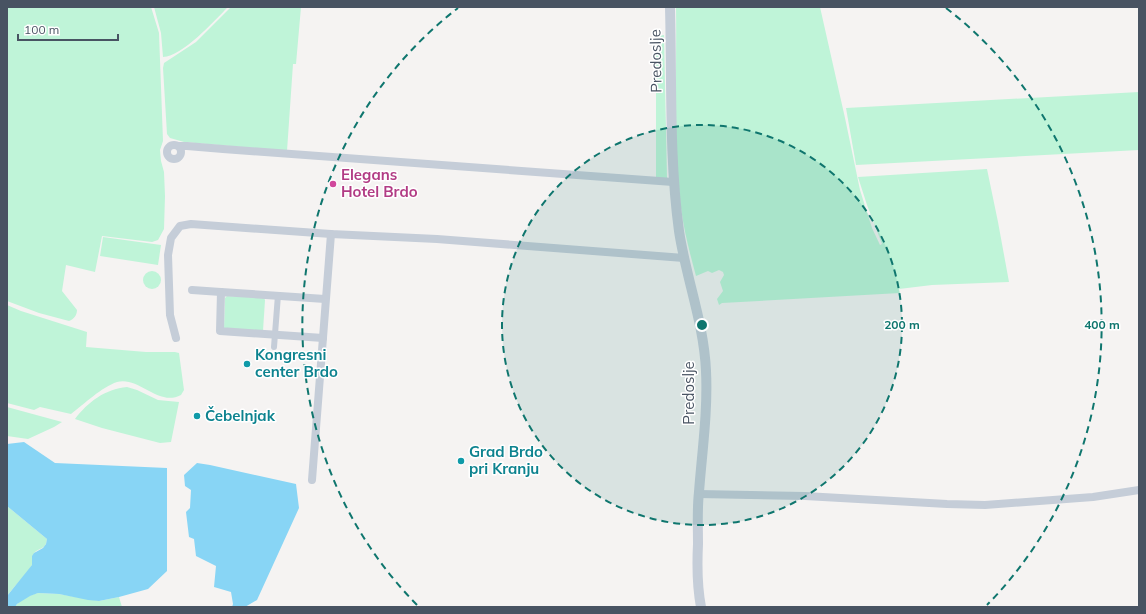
<svg xmlns="http://www.w3.org/2000/svg" width="1146" height="614" viewBox="0 0 1146 614" font-family="Mulish,sans-serif">
	<style>
		.green { fill: #bff4d8 }
		.water { fill: #88d5f5 }
		.lines { fill: none; stroke-linecap: round; stroke-linejoin: round }
		.pedestrian { stroke: #c5cdd8; stroke-width: 6 }
		.minor { stroke: #c5cdd8; stroke-width: 8 }
		.tertiary { stroke: #c5cdd8; stroke-width: 10 }
		.ring { fill: none; stroke: #0f766e; stroke-width: 2; stroke-dasharray: 7 5 }
		.hotel-dot { fill: #d1479c; stroke: #fff; stroke-width: 1.5 }
		.culture-dot { fill: #0f9aa8; stroke: #fff; stroke-width: 1.5 }
		.labels { text-anchor: middle; stroke-width: 3; stroke-linejoin: round; paint-order: stroke }
		.street-label { font-size: 15px; fill: #485362; stroke: #fff }
		.hotel-label { font-size: 15px; font-weight: bold; fill: #b23c85; stroke: #fff; text-anchor: start }
		.culture-label { font-size: 15px; font-weight: bold; fill: #0d838f; stroke: #fff; text-anchor: start }
		.centre { fill: #0f766e; stroke: #fff; stroke-width: 2 }
		.ring-label { font-size: 12px; text-anchor: middle; font-weight: bold; fill: #0f766e; stroke: #fff; stroke-width: 3; stroke-linejoin: round; paint-order: stroke }
	</style>
	<rect width="100%" height="100%" fill="#f5f3f2"/>
	<g class="green">
		<path d="M 7,7 L 151,7 L 159,33 L 163,141 L 160,150 L 161,161 L 164,172 L 165,196 L 164,229 L 158,240 L 152,242 L 102,236 L 95,272 L 66,265 L 62,291 L 77,310 C 77,315 74,319 69,321 L 39,313 L 7,301 Z"/>
		<path d="M 154,7 L 228,7 C 214,21 183,56 163,57 L 161,33 Z"/>
		<polygon points="231,7 301,7 296,64 293,64 287,151 184,142 170,138 167,134 163,68 164,63 196,42"/>
		<path d="M 676,7 L 820,7 L 845,118 L 860,190 L 872,228 L 880,245 L 882,244 L 867,205 L 858,177 L 987,169 L 998,222 L 1009,282 L 932,285 L 899,289 L 900,293 L 722,303 L 719,305 L 717,299 L 723,291 L 720,282 L 724,275 L 723,272 L 719,270 L 712,273 L 708,271 L 696,276 C 690,254 684,231 681,208 C 673,142 677,74 676,7 Z"/>
		<polygon points="664,35 667,178 656,178 656,36"/>
		<polygon points="1139,92 1139,150 856,165 846,108"/>
		<polygon points="103,237 161,245 158,265 100,256"/>
		<circle cx="152" cy="280" r="9"/>
		<polygon points="227,296 264,298 265,300 263,331 224,328 225,298"/>
		<path d="M 7,305 L 21,311 L 87,332 L 86,347 L 146,352 L 175,352 L 179,353 L 184,390 L 181,395 C 158,407 139,376 117,382 C 102,387 84,404 71,414 L 40,407 L 34,410 L 7,403 Z"/>
		<path d="M 127,387 L 137,390 L 158,400 L 179,402 L 171,442 L 160,443 L 102,428 L 75,419 C 88,402 105,389 127,387 Z"/>
		<polygon points="7,407 62,422 54,427 28,439 7,436"/>
		<path d="M 7,506 L 47,539 C 46,551 37,547 33,555 C 31,558 34,563 31,567 C 24,577 14,586 7,596 Z"/>
		<path d="M 38,593 L 59,594 L 99,601 L 119,597 L 122,607 L 15,607 C 20,599 30,595 38,593 Z"/>
	</g>
	<g class="water">
		<polygon points="24,442 55,463 167,468 167,571 148,589 119,597 99,601 88,600 59,594 38,593 30,596 17,604 15,607 7,607 7,596 32,565 32,556 34,553 43,548 46,544 47,539 7,506 7,444"/>
		<polygon points="197,463 210,465 296,484 299,508 257,600 245,607 232,607 233,604 231,592 214,587 216,566 196,556 194,539 189,537 186,512 190,508 191,490 185,486 184,475"/>
	</g>
	<g class="lines">
		<polyline class="pedestrian" points="274,347 278,295"/>
		<g class="minor">
			<circle cx="174" cy="152" r="7"/>
			<polyline points="179,146 187,146 223,149 673,182"/>
			<polyline points="192,290 221,292"/>
			<polyline points="176,338 170,315 168,255 171,238 180,226 191,224 331,234 437,239 684,258"/>
			<polyline points="323,338 220,331 221,292 325,299"/>
			<polyline points="312,480 331,234"/>
			<polyline points="698,494 805,496 947,504 985,505 1093,497 1139,490"/>
		</g>
		<path class="tertiary" d="M 670,7 C 672,82 669,157 679,231 C 686,278 704,323 706,371 C 708,411 702,452 699,492 C 697,509 698,526 698,544 C 697,564 697,586 701,607"/>
	</g>
	<circle cx="702" cy="325" r="200" fill="#0f766e" fill-opacity=".12"/>
	<g class="ring">
		<circle cx="702" cy="325" r="200"/>
		<path d="M417 605A400 400 0 0 1 458 8M946 8A400 400 0 0 1 987 605"/>
	</g>
	<circle class="hotel-dot" cx="333" cy="184" r="4"/>
	<g class="culture-dot">
		<circle cx="247" cy="364" r="4"/>
		<circle cx="197" cy="416" r="4"/>
		<circle cx="461" cy="461" r="4"/>
	</g>
	<g class="labels">
		<g class="street-label">
			<text transform="translate(656 61) rotate(-91)" y="5">Predoslje</text>
			<text transform="translate(689 393) rotate(-90)" y="5">Predoslje</text>
		</g>
		<g class="hotel-label">
			<text x="341" y="180">Elegans<tspan x="341" dy="17">Hotel Brdo</tspan></text>
		</g>
		<g class="culture-label">
			<text x="255" y="360">Kongresni<tspan x="255" dy="17">center Brdo</tspan></text>
			<text x="205" y="421">Čebelnjak</text>
			<text x="469" y="457">Grad Brdo<tspan x="469" dy="17">pri Kranju</tspan></text>
		</g>
	</g>
	<circle cx="702" cy="325" r="6" class="centre"/>
	<g class="ring-label">
		<text x="902" y="329">200 m</text>
		<text x="1102" y="329">400 m</text>
	</g>
	<rect width="1146" height="614" fill="none" stroke="#485362" stroke-width="16"/>
	<path d="M18 34v6h100v-6" fill="none" stroke="#485362" stroke-width="2"/>
	<text x="24" y="34" font-size="12" fill="#485362" stroke="#ffffff" stroke-width="3" paint-order="stroke">100 m</text>
</svg>
